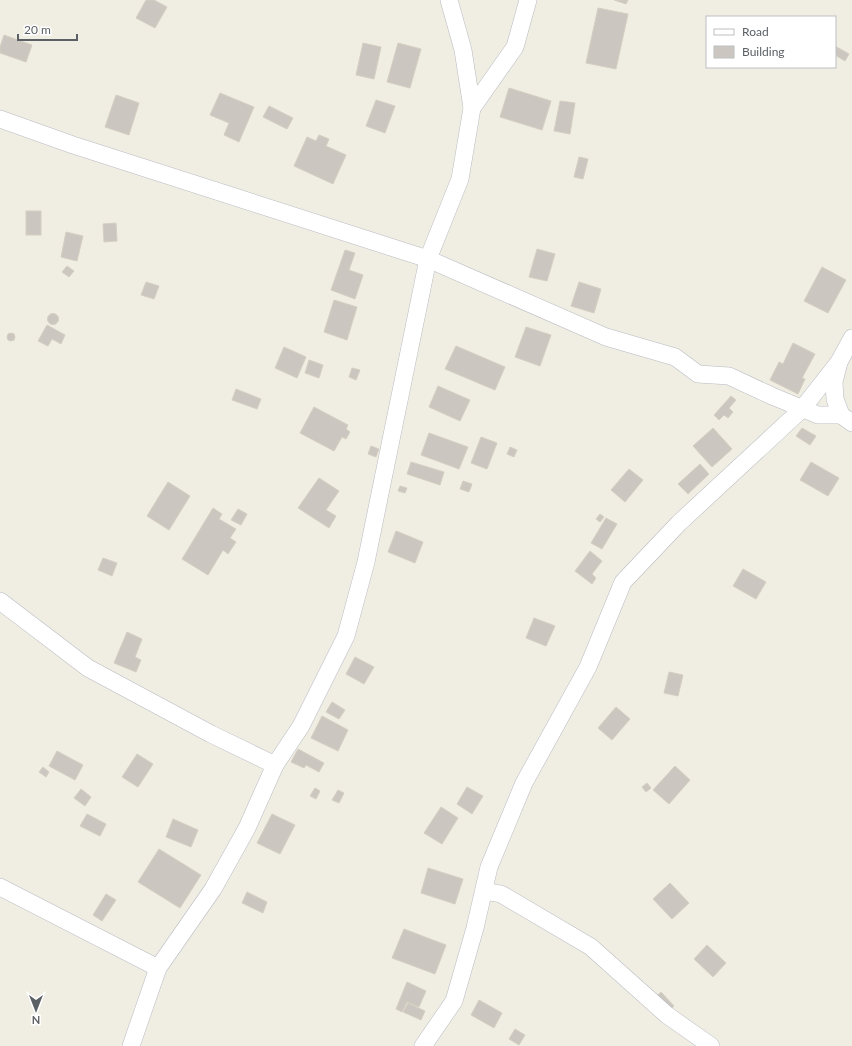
<svg xmlns="http://www.w3.org/2000/svg" width="852" height="1046" viewBox="0 0 852 1046" font-family="Lato,sans-serif">
	<style>
		.building { fill: #cbc7c0; stroke: #d5cfc1 }
		.lines { fill: none; stroke-linecap: round; stroke-linejoin: round }
		.street-casing { stroke: #b8bbc1; stroke-width: 18 }
		.street { stroke: #fff; stroke-width: 17 }
	</style>
	<rect width="100%" height="100%" fill="#f0ede3"/>
	<g class="building">
		<polygon points="146,0 154,0 167,7 155,28 136,18"/>
		<polygon points="614,0 628,0 626,4"/>
		<polygon points="598,8 628,14 616,69 586,63"/>
		<polygon points="4,35 32,45 26,62 0,53 0,47"/>
		<polygon points="363,43 381,47 374,79 356,75"/>
		<polygon points="398,43 421,49 410,88 387,82"/>
		<polygon points="835,46 849,54 845,61 835,55"/>
		<polygon points="509,88 551,101 542,130 500,117"/>
		<polygon points="220,93 254,107 239,142 224,135 229,123 210,115"/>
		<polygon points="116,95 139,103 129,135 105,127"/>
		<polygon points="376,100 395,106 385,133 366,126"/>
		<polygon points="560,101 575,103 570,134 554,131"/>
		<polygon points="269,106 293,118 287,129 263,117"/>
		<polygon points="319,135 329,139 326,146 346,155 333,184 294,166 307,137 316,141"/>
		<polygon points="579,157 588,159 583,179 574,177"/>
		<rect x="26" y="211" width="15" height="24"/>
		<polygon points="116,223 117,241 104,242 103,224"/>
		<polygon points="66,232 83,236 77,261 61,257"/>
		<polygon points="537,249 555,254 547,281 529,277"/>
		<polygon points="345,250 355,253 349,270 363,275 355,299 331,290"/>
		<polygon points="67,266 74,271 69,277 62,272"/>
		<polygon points="822,267 846,280 828,313 804,301"/>
		<polygon points="146,282 159,286 154,299 141,295"/>
		<polygon points="579,282 601,289 594,313 571,306"/>
		<polygon points="334,300 357,307 347,340 324,332"/>
		<circle cx="53" cy="319" r="5.5"/>
		<polygon points="47,325 65,335 61,344 52,339 48,346 38,341"/>
		<polygon points="526,327 551,335 540,366 515,357"/>
		<circle cx="11" cy="337" r="4"/>
		<polygon points="793,343 815,354 802,378 805,379 798,394 770,380 779,362 783,364"/>
		<polygon points="456,346 505,367 495,390 445,369"/>
		<polygon points="284,347 306,357 297,378 275,368"/>
		<polygon points="309,360 323,365 319,378 305,373"/>
		<polygon points="352,368 360,370 356,380 349,377"/>
		<polygon points="438,386 470,400 460,421 429,407"/>
		<polygon points="236,389 261,399 257,409 232,400"/>
		<polygon points="731,396 736,400 729,408 733,412 728,418 724,415 719,420 714,415"/>
		<polygon points="314,407 348,425 346,429 350,432 346,439 342,437 334,451 300,433"/>
		<polygon points="713,428 732,449 712,467 693,446"/>
		<polygon points="802,428 816,436 810,445 796,436"/>
		<polygon points="429,433 468,447 459,469 421,455"/>
		<polygon points="481,437 497,443 487,469 471,463"/>
		<polygon points="371,446 379,449 376,457 368,454"/>
		<polygon points="510,447 517,450 514,457 507,454"/>
		<polygon points="411,462 444,472 440,485 407,474"/>
		<polygon points="811,462 839,478 828,496 800,480"/>
		<polygon points="700,464 709,474 688,494 678,484"/>
		<polygon points="629,469 643,480 625,502 611,490"/>
		<polygon points="319,478 339,491 326,510 336,516 329,528 298,508"/>
		<polygon points="463,481 472,484 469,492 460,489"/>
		<polygon points="168,482 190,496 169,530 147,516"/>
		<polygon points="400,486 407,488 405,493 398,491"/>
		<polygon points="213,508 222,514 219,519 236,529 230,538 236,542 228,554 223,550 208,575 182,559"/>
		<polygon points="238,509 247,514 241,525 231,520"/>
		<polygon points="600,514 604,517 600,522 596,519"/>
		<polygon points="606,518 617,524 602,549 591,543"/>
		<polygon points="396,531 423,542 415,563 388,552"/>
		<polygon points="590,551 602,561 592,574 596,578 592,584 575,571"/>
		<polygon points="103,558 117,563 112,576 98,570"/>
		<polygon points="743,569 766,582 756,599 733,586"/>
		<polygon points="534,618 555,626 546,646 526,638"/>
		<polygon points="127,632 142,639 135,657 141,660 136,672 114,663"/>
		<polygon points="355,657 374,667 364,684 346,674"/>
		<polygon points="669,672 683,675 678,696 664,693"/>
		<polygon points="332,702 345,710 339,719 326,712"/>
		<polygon points="616,707 630,719 612,740 598,728"/>
		<polygon points="322,716 348,730 338,751 311,738"/>
		<polygon points="298,749 324,763 319,772 306,765 304,768 291,762"/>
		<polygon points="57,751 83,765 75,780 49,766"/>
		<polygon points="137,754 153,764 138,787 122,777"/>
		<polygon points="675,766 690,780 669,804 653,790"/>
		<polygon points="43,767 49,772 46,777 39,772"/>
		<polygon points="647,783 651,788 646,792 642,787"/>
		<polygon points="467,787 483,796 472,814 457,804"/>
		<polygon points="315,788 320,791 316,799 310,796"/>
		<polygon points="81,789 91,797 85,806 74,798"/>
		<polygon points="338,790 344,793 339,803 332,800"/>
		<polygon points="441,807 458,818 442,844 424,833"/>
		<polygon points="87,814 106,824 100,836 80,826"/>
		<polygon points="272,814 295,825 280,854 257,843"/>
		<polygon points="173,819 198,830 191,847 166,837"/>
		<polygon points="159,849 201,875 180,908 138,882"/>
		<polygon points="428,868 463,879 455,904 421,893"/>
		<polygon points="670,883 689,903 672,919 653,899"/>
		<polygon points="247,892 267,902 263,913 242,903"/>
		<polygon points="106,894 116,900 102,921 93,915"/>
		<polygon points="404,929 446,945 435,974 392,958"/>
		<polygon points="707,945 726,963 713,977 694,959"/>
		<polygon points="407,982 426,991 419,1007 407,1002 402,1012 396,1009"/>
		<polygon points="661,992 674,1006 667,1012 654,999"/>
		<polygon points="479,1000 502,1013 494,1028 471,1015"/>
		<polygon points="408,1003 425,1011 421,1020 403,1012"/>
		<polygon points="515,1029 525,1035 519,1045 509,1039"/>
	</g>
	<g class="lines">
		<defs>
			<g id="street">
				<polyline points="472,108 515,47 528,0"/>
				<polyline points="0,119 73,145 428,259 606,337 675,357 698,374 729,376 772,396 818,415 841,415"/>
				<polyline points="852,338 839,362 834,382 835,399 841,415 852,423"/>
				<polyline points="0,601 88,668 211,734 275,765"/>
				<polyline points="0,887 158,968"/>
				<polyline points="484,891 501,894 591,947 667,1015 711,1046"/>
				<polyline points="131,1046 158,968 213,889 247,828 275,765 301,726 346,636 366,562 428,259 460,179 472,108 463,50 449,0"/>
				<polyline points="423,1046 454,1001 475,928 489,867 524,783 588,667 623,582 679,523 802,409 839,362"/>
			</g>
		</defs>
		<use href="#street" class="street-casing"/>
		<use href="#street" class="street"/>
	</g>
	<rect x="706" y="16" width="130" height="52" fill="#ffffff" stroke="#bdbfc1"/>
	<rect x="714" y="29" width="20" height="6" fill="#ffffff" stroke="#bdbfc1"/>
	<text x="742" y="36" font-size="12" fill="#5b6065">Road</text>
	<rect x="714" y="46" width="20" height="12" fill="#cbc7c0" stroke="#bdbfc1"/>
	<text x="742" y="56" font-size="12" fill="#5b6065">Building</text>
	<g transform="translate(36 1010) rotate(180)" stroke="#ffffff" stroke-width="3" paint-order="stroke">
	<path d="M0-3L7 15L0 10L-7 15Z" fill="#5b6065"/>
	<text y="-6" font-size="11" font-weight="bold" text-anchor="middle" fill="#5b6065">N</text>
	</g>
	<path d="M18 34v6h59v-6" fill="none" stroke="#5b6065" stroke-width="2"/>
	<text x="24" y="34" font-size="12" fill="#5b6065" stroke="#ffffff" stroke-width="3" paint-order="stroke">20 m</text>
</svg>
